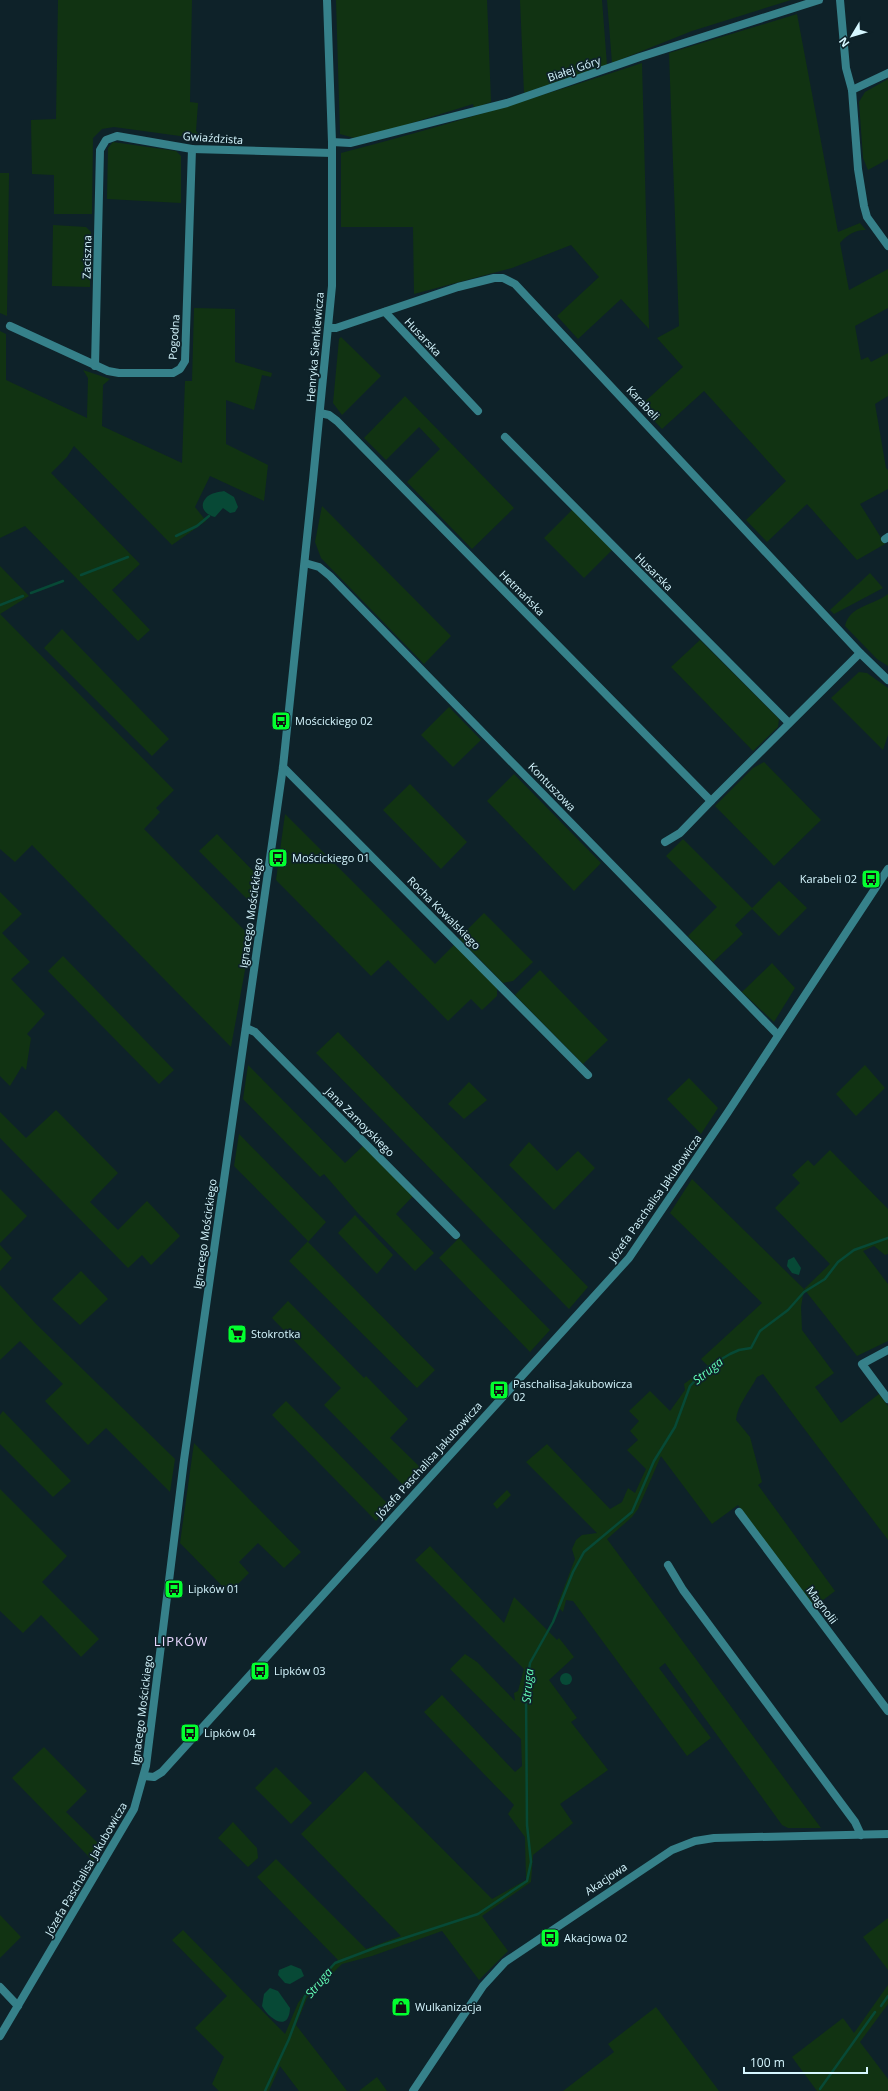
<svg xmlns="http://www.w3.org/2000/svg" width="888" height="2091" viewBox="0 0 888 2091" font-family="'Open Sans',sans-serif">
	<style>
		.green { fill: #113312 }
		.water { fill: #074936 }
		.lines { fill: none; stroke-linecap: round; stroke-linejoin: round }
		.stream { stroke: #074936; stroke-width: 2.5 }
		.minor { stroke: #36818a; stroke-width: 8 }
		.tertiary { stroke: #36818a; stroke-width: 8 }
		.labels { text-anchor: middle; stroke-width: 3.5; stroke-linejoin: round; paint-order: stroke }
		.street-label { font-size: 11px; fill: #d6f7ff; stroke: #0e2229 }
		.poi-label { font-size: 11px; fill: #d6f7ff; stroke: #0e2229; text-anchor: start }
		.water-label { font-size: 12px; font-style: italic; fill: #64ffb8; stroke: #0e2229 }
		.quarter-label { font-size: 13px; letter-spacing: 1px; fill: #e9d8ff; stroke: #0e2229 }
	</style>
	<rect width="100%" height="100%" fill="#0e2229"/>
	<g class="green">
		<polygon points="58,0 192,0 190,102 198,103 196,131 202,139 114,127 102,129 93,138 92,214 54,214 54,175 32,174 31,120 56,119"/>
		<polygon points="336,0 487,0 491,102 474,108 473,104 386,131 354,138 340,134"/>
		<polygon points="520,0 602,0 607,65 524,93"/>
		<polygon points="607,0 791,0 692,31 612,63"/>
		<path d="M 797,14 L 838,232 L 860,223 L 866,230 C 857,229 846,235 840,243 L 849,290 L 888,269 L 888,308 L 855,326 L 861,360 L 868,357 L 871,362 L 888,353 L 888,396 L 875,404 L 886,468 L 888,470 L 888,489 L 860,504 L 885,544 L 857,560 L 807,504 L 767,542 L 746,520 L 786,481 L 704,391 L 662,429 L 640,406 L 683,367 L 657,338 L 679,326 L 669,53 Z"/>
		<path d="M 642,63 L 649,329 L 621,299 L 578,339 L 557,316 L 599,277 L 571,245 L 512,268 L 414,294 L 413,227 L 341,227 L 341,153 C 442,127 542,96 642,63 Z"/>
		<polygon points="888,79 888,159 868,170 863,158 859,102 865,92"/>
		<polygon points="113,142 176,151 181,156 181,203 107,199 108,148"/>
		<polygon points="0,173 9,173 7,316 0,313"/>
		<polygon points="53,225 86,227 91,232 90,287 52,286"/>
		<polygon points="194,308 235,309 235,362 272,373 271,377 262,375 254,410 226,400 226,444 268,465 264,501 210,476 195,507 206,521 172,545 74,446 67,457 51,473 140,564 112,590 150,630 138,641 25,526 0,538 0,331 6,334 6,380 87,418 88,378 83,370 110,379 103,385 102,426 182,463 185,381 192,381"/>
		<polygon points="341,337 381,376 342,415 333,403 339,339"/>
		<polygon points="405,396 514,508 472,549 407,482 440,449 419,427 386,460 364,438"/>
		<polygon points="322,506 451,636 424,664 321,558 315,542"/>
		<polygon points="573,509 612,550 584,578 544,538"/>
		<polygon points="0,566 29,596 0,614 174,790 156,808 160,812 144,829 251,937 231,1047 32,845 15,862 0,849"/>
		<polygon points="870,573 883,588 834,614 830,610"/>
		<path d="M 888,594 L 888,666 L 877,659 L 845,626 C 850,605 873,606 888,594 Z"/>
		<polygon points="62,629 169,739 152,756 44,648"/>
		<polygon points="700,640 779,719 778,727 753,751 671,667"/>
		<polygon points="859,672 867,673 888,688 888,735 883,750 831,698"/>
		<polygon points="449,707 481,740 453,767 421,735"/>
		<polygon points="764,762 821,820 774,866 715,806 753,768"/>
		<polygon points="514,774 601,863 574,891 487,801"/>
		<polygon points="410,784 467,842 441,869 383,810"/>
		<polygon points="285,814 435,964 455,944 497,987 497,996 482,1010 471,999 448,1021 388,960 371,976 276,880"/>
		<polygon points="217,834 259,877 255,907 199,851"/>
		<polygon points="683,839 752,908 779,881 807,908 779,936 752,909 735,925 743,934 713,962 688,936 717,907 666,856"/>
		<polygon points="0,892 22,914 2,933 30,962 11,979 45,1014 27,1034 31,1038 26,1070 22,1066 10,1086 0,1076"/>
		<polygon points="484,913 533,962 513,981 503,983 459,938"/>
		<polygon points="63,956 174,1070 159,1084 48,971"/>
		<polygon points="772,963 795,988 774,1022 742,992"/>
		<polygon points="540,970 608,1040 583,1064 515,995"/>
		<polygon points="338,1032 588,1287 569,1309 316,1053"/>
		<polygon points="248,1065 345,1163 363,1146 413,1196 396,1214 434,1253 415,1271 357,1212 324,1174 320,1177 243,1099"/>
		<polygon points="865,1065 885,1088 856,1116 836,1094"/>
		<polygon points="689,1078 718,1108 701,1134 667,1099"/>
		<polygon points="469,1082 487,1100 464,1119 448,1104"/>
		<polygon points="56,1110 118,1173 90,1202 118,1230 147,1201 180,1236 151,1265 142,1255 128,1268 0,1138 0,1112 26,1138"/>
		<polygon points="239,1134 326,1222 308,1242 435,1370 417,1388 289,1261 308,1241 234,1166"/>
		<polygon points="529,1142 557,1171 578,1151 595,1168 554,1210 509,1165"/>
		<path d="M 830,1150 L 888,1209 L 888,1254 L 885,1255 L 874,1246 L 863,1251 L 888,1284 L 888,1341 L 857,1356 L 804,1289 L 801,1307 L 802,1330 L 834,1373 L 815,1387 L 841,1423 L 879,1394 L 888,1406 L 888,1540 L 763,1374 L 757,1377 C 750,1391 737,1405 736,1420 L 750,1437 L 762,1482 L 758,1485 L 835,1591 L 814,1607 L 738,1505 L 712,1524 L 661,1456 L 638,1509 L 632,1517 L 607,1539 L 821,1828 L 788,1828 L 782,1825 L 665,1663 L 659,1668 L 711,1738 L 687,1756 L 573,1601 L 566,1600 L 563,1612 L 557,1606 L 575,1559 L 572,1549 L 576,1540 L 582,1535 L 597,1533 L 526,1462 L 547,1444 L 610,1509 L 622,1502 L 628,1488 L 635,1493 L 646,1469 L 627,1450 L 638,1440 L 630,1431 L 639,1421 L 629,1411 L 650,1391 L 670,1411 L 685,1390 L 684,1384 L 708,1366 L 701,1359 L 762,1303 L 670,1213 L 692,1179 L 804,1289 L 830,1264 L 775,1208 L 800,1183 L 792,1175 L 808,1160 L 814,1166 Z"/>
		<polygon points="0,1189 27,1216 0,1243"/>
		<polygon points="355,1215 393,1255 377,1274 338,1233"/>
		<polygon points="459,1238 550,1330 530,1352 439,1258"/>
		<polygon points="0,1245 12,1258 0,1271"/>
		<polygon points="81,1271 108,1299 80,1325 52,1299"/>
		<polygon points="0,1285 36,1324 175,1459 170,1492 106,1428 88,1445 45,1401 63,1384 20,1341 0,1360"/>
		<polygon points="288,1301 364,1378 366,1376 408,1419 390,1438 422,1469 406,1488 324,1405 341,1388 272,1318"/>
		<polygon points="286,1401 390,1506 376,1521 272,1415"/>
		<polygon points="3,1411 71,1481 53,1497 0,1444 0,1415"/>
		<polygon points="194,1443 301,1552 284,1568 258,1543 239,1562 249,1573 229,1593 180,1543"/>
		<polygon points="0,1489 67,1556 42,1582 99,1639 81,1657 41,1615 23,1633 0,1611"/>
		<polygon points="507,1490 511,1495 497,1509 493,1504"/>
		<polygon points="430,1546 504,1623 514,1597 557,1640 559,1638 574,1657 549,1680 577,1718 571,1722 608,1770 560,1804 573,1823 533,1855 531,1882 482,1916 508,1951 479,1980 442,1931 372,1956 342,1964 307,1998 296,2025 347,2091 299,2091 280,2066 269,2091 219,2091 212,2084 224,2057 195,2028 227,1996 172,1940 183,1930 285,2034 298,2003 310,1987 338,1960 257,1877 276,1859 366,1949 401,1936 301,1834 365,1771 492,1899 526,1880 525,1837 508,1814 514,1805 424,1712 442,1695 515,1772 522,1766 521,1739 450,1669 465,1654 477,1662 515,1701 514,1693 518,1691 524,1669 415,1560"/>
		<polygon points="44,1747 87,1791 66,1812 102,1847 93,1861 12,1778"/>
		<polygon points="276,1767 312,1803 291,1824 255,1788"/>
		<polygon points="233,1822 257,1848 258,1858 248,1867 218,1838"/>
		<polygon points="0,1915 21,1937 0,1958"/>
		<polygon points="888,1918 888,1970 863,1937"/>
		<polygon points="888,1985 888,2004 860,2042 888,2079 888,2091 817,2091 792,2057 843,2018 854,2033"/>
		<polygon points="656,2007 719,2091 563,2091 614,2052 608,2044"/>
		<polygon points="377,2077 387,2091 359,2091"/>
	</g>
	<g class="water">
		<path d="M 224,491 L 234,497 L 238,507 L 235,512 L 230,513 L 223,508 L 215,517 C 206,515 198,507 206,498 C 210,493 219,492 224,491 Z"/>
		<polygon points="794,1257 801,1268 799,1275 792,1273 787,1266 788,1260"/>
		<circle cx="566" cy="1679" r="6"/>
		<polygon points="291,1965 301,1969 304,1976 290,1984 285,1983 278,1975 279,1970"/>
		<path d="M 270,1988 L 278,1991 L 290,2008 C 289,2033 269,2019 262,2006 L 264,1994 Z"/>
	</g>
	<g class="lines">
		<g class="stream">
			<polyline points="176,536 197,526 209,516"/>
			<polyline points="81,575 128,557"/>
			<polyline points="31,593 63,581"/>
			<polyline points="0,605 23,596"/>
			<polyline points="881,2006 888,1996"/>
			<polyline points="820,2089 875,2012"/>
			<polyline points="265,2091 289,2039 305,1996 335,1963 380,1946 478,1914 527,1881 531,1862 527,1825 526,1691 530,1663 553,1622 573,1572 584,1552 632,1512 654,1461 675,1427 690,1386 708,1367 730,1354 739,1350 751,1348 760,1331 788,1310 804,1292 825,1279 838,1262 854,1250 888,1238"/>
		</g>
		<g class="minor">
			<polyline points="840,0 846,68 852,90 858,169 864,206 867,217 888,246"/>
			<polyline points="852,90 888,73"/>
			<polyline points="332,142 350,143 507,103 640,57 819,0"/>
			<polyline points="385,312 478,411"/>
			<polyline points="10,326 108,371 119,373 173,373 180,369 185,361 192,149"/>
			<polyline points="329,328 336,328 458,287 494,278 503,278 515,284 860,653 888,680"/>
			<polyline points="95,366 100,150 106,140 117,136 192,149 332,153"/>
			<polyline points="320,413 329,415 337,421 711,801 860,653"/>
			<polyline points="505,437 788,722"/>
			<polyline points="885,539 888,537"/>
			<polyline points="305,563 319,567 330,576 778,1035"/>
			<polyline points="283,767 588,1075"/>
			<polyline points="665,842 680,833 711,801"/>
			<polyline points="246,1028 255,1032 456,1235"/>
			<polyline points="888,1350 862,1364 888,1399"/>
			<polyline points="739,1512 888,1711"/>
			<polyline points="668,1565 683,1590 855,1822 861,1835"/>
			<polyline points="0,1987 18,2006"/>
		</g>
		<g class="tertiary">
			<polyline points="144,1776 154,1777 162,1772 629,1258 728,1112 888,869"/>
			<polyline points="0,2036 134,1809 146,1766 184,1460 283,767 313,480 332,286 332,142 327,0"/>
			<polyline points="413,2091 483,1986 505,1962 672,1850 695,1841 714,1838 888,1834"/>
		</g>
	</g>
	<defs>
		<symbol id="bus-square" viewBox="-11 -11 22 22"><rect x="-9" y="-9" width="18" height="18" rx="4" fill="#02ff2f" stroke="#0e2229"/><path d="M-5-6H5V4H4V6H2V4H-2V6H-4V4H-5ZM-3.5-4V0h7V-4ZM-3.5 1.2v1.5H-2V1.2ZM2 1.2v1.5H3.5V1.2Z" fill="#111"/></symbol>
		<symbol id="supermarket-square" viewBox="-11 -11 22 22"><rect x="-9" y="-9" width="18" height="18" rx="4" fill="#02ff2f" stroke="#0e2229"/><path d="M-6-5.5h2.5l.6 2H6L4.5 2H-2.5L-4.4-4H-6ZM-1.5 3.2a1.3 1.3 0 1 0 .1 0ZM3 3.2a1.3 1.3 0 1 0 .1 0Z" fill="#111"/></symbol>
		<symbol id="shop-square" viewBox="-11 -11 22 22"><rect x="-9" y="-9" width="18" height="18" rx="4" fill="#02ff2f" stroke="#0e2229"/><path d="M-5-2.5h2.3a2.7 3.5 0 0 1 5.4 0H5L5.5 6h-11ZM-1.5-2.5h3a1.5 2.3 0 0 0-3 0Z" fill="#111"/></symbol>
	</defs>
	<g fill-rule="evenodd">
		<use href="#bus-square" x="270" y="710" width="22" height="22"/>
		<use href="#bus-square" x="267" y="847" width="22" height="22"/>
		<use href="#bus-square" x="860" y="868" width="22" height="22"/>
		<use href="#supermarket-square" x="226" y="1323" width="22" height="22"/>
		<use href="#bus-square" x="488" y="1379" width="22" height="22"/>
		<use href="#bus-square" x="163" y="1578" width="22" height="22"/>
		<use href="#bus-square" x="249" y="1660" width="22" height="22"/>
		<use href="#bus-square" x="179" y="1722" width="22" height="22"/>
		<use href="#bus-square" x="539" y="1927" width="22" height="22"/>
		<use href="#shop-square" x="390" y="1996" width="22" height="22"/>
	</g>
	<g class="labels">
		<g class="street-label">
			<text transform="translate(574 69) rotate(-19)" y="4">Białej Góry</text>
			<text transform="translate(213 138) rotate(4)" y="4">Gwiaździsta</text>
			<text transform="translate(87 257) rotate(-89)" y="4">Zaciszna</text>
			<text transform="translate(174 337) rotate(-86)" y="4">Pogodna</text>
			<text transform="translate(423 337) rotate(47)" y="4">Husarska</text>
			<text transform="translate(315 347) rotate(-85)" y="4">Henryka Sienkiewicza</text>
			<text transform="translate(643 403) rotate(47)" y="4">Karabeli</text>
			<text transform="translate(654 572) rotate(45)" y="4">Husarska</text>
			<text transform="translate(522 593) rotate(45)" y="4">Hetmańska</text>
			<text transform="translate(552 787) rotate(46)" y="4">Kontuszowa</text>
			<text transform="translate(251 913) rotate(-82)" y="4">Ignacego Mościckiego</text>
			<text transform="translate(444 913) rotate(45)" y="4">Rocha Kowalskiego</text>
			<text transform="translate(360 1122) rotate(45)" y="4">Jana Zamoyskiego</text>
			<text transform="translate(655 1198) rotate(-55)" y="4">Józefa Paschalisa Jakubowicza</text>
			<text transform="translate(205 1234) rotate(-82)" y="4">Ignacego Mościckiego</text>
			<text transform="translate(429 1460) rotate(-48)" y="4">Józefa Paschalisa Jakubowicza</text>
			<text transform="translate(822 1605) rotate(53)" y="4">Magnolii</text>
			<text transform="translate(142 1710) rotate(-83)" y="4">Ignacego Mościckiego</text>
			<text transform="translate(86 1869) rotate(-60)" y="4">Józefa Paschalisa Jakubowicza</text>
			<text transform="translate(606 1879) rotate(-34)" y="4">Akacjowa</text>
		</g>
		<g class="poi-label">
			<text x="295" y="725">Mościckiego 02</text>
			<text x="292" y="862">Mościckiego 01</text>
			<text x="857" y="883" text-anchor="end">Karabeli 02</text>
			<text x="251" y="1338">Stokrotka</text>
			<text x="513" y="1388">Paschalisa-Jakubowicza<tspan x="513" dy="13">02</tspan></text>
			<text x="188" y="1593">Lipków 01</text>
			<text x="274" y="1675">Lipków 03</text>
			<text x="204" y="1737">Lipków 04</text>
			<text x="564" y="1942">Akacjowa 02</text>
			<text x="415" y="2011">Wulkanizacja</text>
		</g>
		<g class="water-label">
			<text transform="translate(708 1371) rotate(-39)" y="4">Struga</text>
			<text transform="translate(528 1686) rotate(-85)" y="4">Struga</text>
			<text transform="translate(319 1983) rotate(-50)" y="4">Struga</text>
		</g>
		<g class="quarter-label">
			<text x="181" y="1646">LIPKÓW</text>
		</g>
	</g>
	<g transform="translate(852 36) rotate(232)" stroke="#0e2229" stroke-width="3" paint-order="stroke">
	<path d="M0-3L7 15L0 10L-7 15Z" fill="#d6f7ff"/>
	<text y="-6" font-size="11" font-weight="bold" text-anchor="middle" fill="#d6f7ff">N</text>
	</g>
	<path d="M744 2067v6h123v-6" fill="none" stroke="#d6f7ff" stroke-width="2"/>
	<text x="750" y="2067" font-size="12" fill="#d6f7ff" stroke="#0e2229" stroke-width="3" paint-order="stroke">100 m</text>
</svg>
